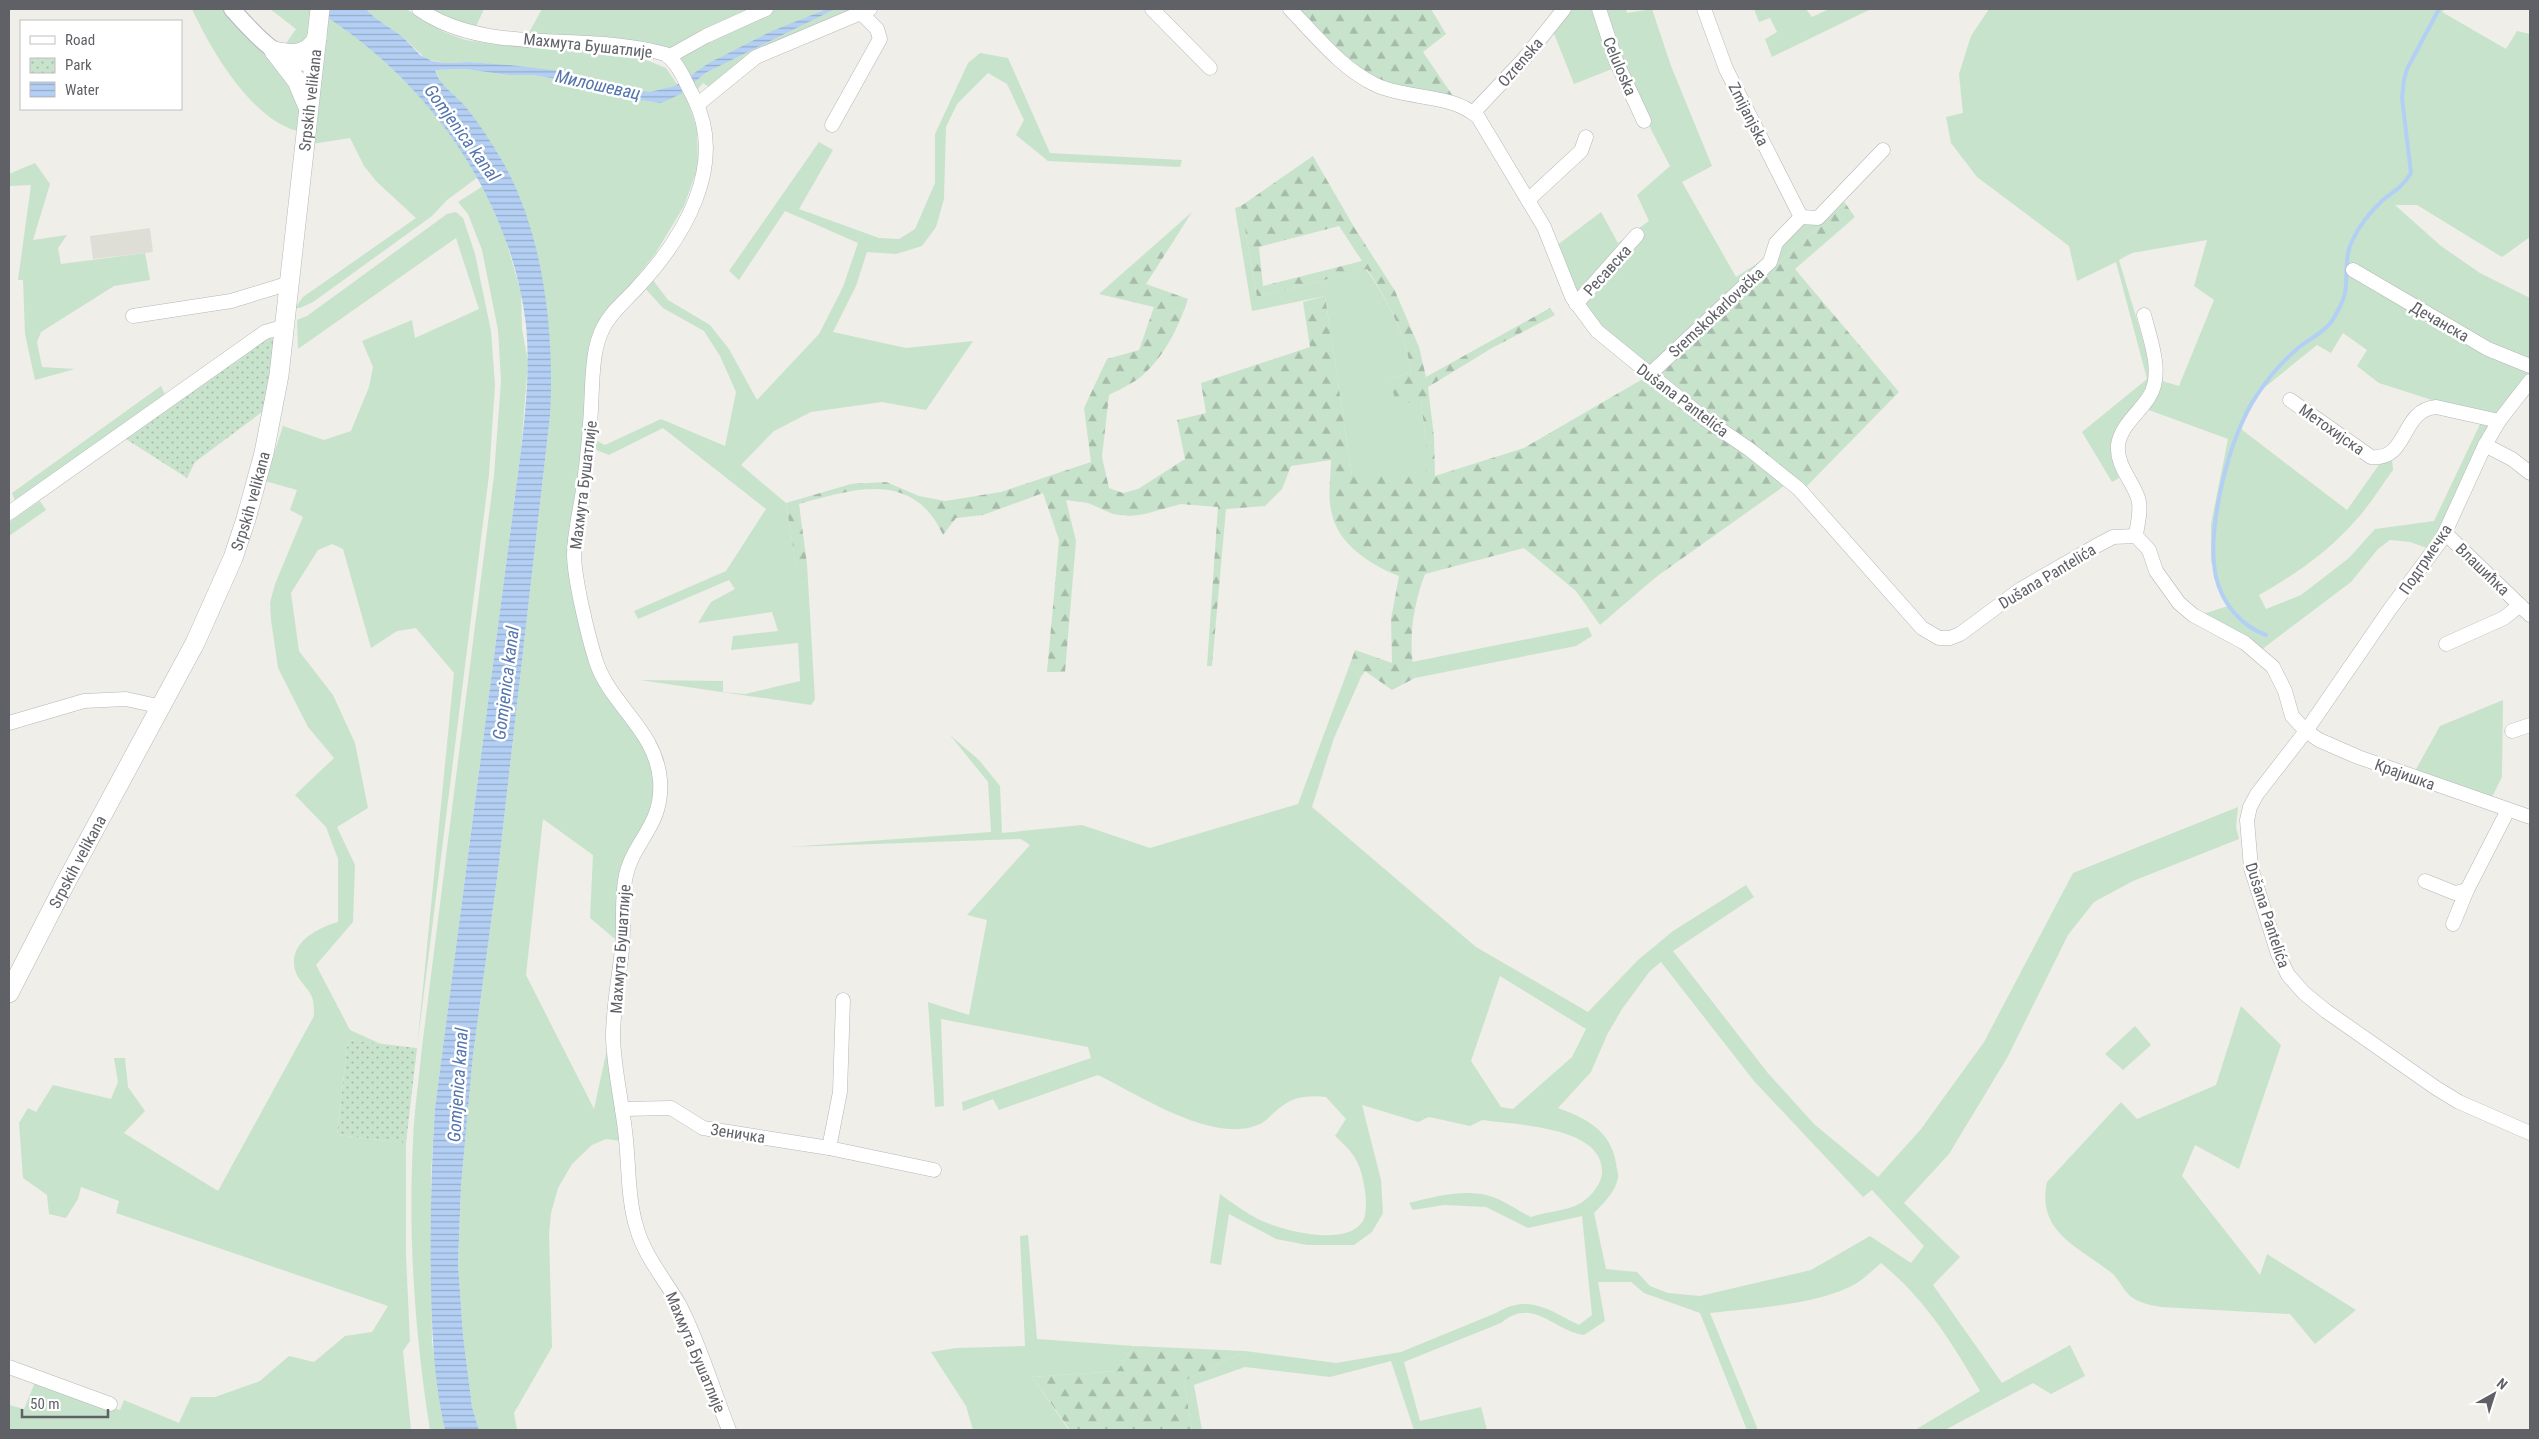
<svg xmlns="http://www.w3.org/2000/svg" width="2539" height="1439" viewBox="0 0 2539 1439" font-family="'Roboto Condensed',sans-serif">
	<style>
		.education { fill: #dfded6 }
		.green { fill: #c8e3cc; fill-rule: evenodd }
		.forest { fill: url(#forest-firs); fill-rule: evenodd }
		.park { fill: url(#park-dots) }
		.water { fill: url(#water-rules) }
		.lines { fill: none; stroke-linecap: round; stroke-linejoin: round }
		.stream { stroke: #b3cff4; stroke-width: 4 }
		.minor-casing { stroke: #b5b6ba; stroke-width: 15 }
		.tertiary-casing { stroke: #b5b6ba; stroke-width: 18 }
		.secondary-casing { stroke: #b6b8bd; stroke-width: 20 }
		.minor { stroke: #fff; stroke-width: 14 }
		.tertiary { stroke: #fff; stroke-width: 16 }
		.secondary { stroke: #fff; stroke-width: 19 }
		.labels { text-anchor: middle; stroke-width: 5; stroke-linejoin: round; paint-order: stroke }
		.street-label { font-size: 16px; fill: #5f6166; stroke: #fff }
		.water-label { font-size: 18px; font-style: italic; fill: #5475ad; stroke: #fff }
	</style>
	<defs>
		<pattern id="forest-firs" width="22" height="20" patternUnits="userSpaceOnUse" patternTransform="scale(1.25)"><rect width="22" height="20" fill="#c8e3cc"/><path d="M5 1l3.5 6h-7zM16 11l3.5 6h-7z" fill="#a6bba9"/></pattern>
		<pattern id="park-dots" width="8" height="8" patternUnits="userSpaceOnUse" patternTransform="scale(1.25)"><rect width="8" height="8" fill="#c8e3cc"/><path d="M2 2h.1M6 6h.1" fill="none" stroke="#a6bba9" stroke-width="1.8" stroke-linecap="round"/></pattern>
		<pattern id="water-rules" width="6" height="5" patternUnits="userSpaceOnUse" patternTransform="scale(1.25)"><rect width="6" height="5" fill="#b3cff4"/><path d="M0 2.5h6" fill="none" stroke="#95abc9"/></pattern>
	</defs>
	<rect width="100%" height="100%" fill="#efeee8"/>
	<polygon class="education" points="150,228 153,252 93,259 90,236"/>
	<g class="green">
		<path d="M 192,9 L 224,9 L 271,57 L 302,106 L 297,131 C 251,119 211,50 192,9 Z"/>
		<polygon points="270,9 313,9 311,43 282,49 296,29"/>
		<polygon points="366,9 406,9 444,32 465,40 502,45 634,55 666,68 687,99 697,129 698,167 684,206 655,254 609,312 584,434 571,551 586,645 638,731 655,775 652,813 634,843 619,940 615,939 590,918 593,855 543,819 526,975 594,1109 607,1049 622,1141 606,1139 592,1145 572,1164 558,1188 551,1213 549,1234 552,1347 514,1413 517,1430 479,1430 472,1407 463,1335 458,1263 461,1186 473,1055 498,871 550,416 532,236 500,157 463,105 444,88 435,70 465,69 508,75 533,75 585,84 621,96 654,102 642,91 568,72 469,62 445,63 426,59 403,37 374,17"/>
		<polygon points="420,9 484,9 474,31"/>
		<polygon points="542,9 758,9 672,50 526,38"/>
		<polygon points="772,9 858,9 712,89 703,83 693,95 676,64 683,52"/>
		<polygon points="1570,9 1626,9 1627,13 1652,9 1671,66 1712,166 1682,182 1736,277 1766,258 1837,193 1845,203 1673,358 1652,373 1576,304 1556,246 1601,212 1618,243 1649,221 1637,195 1670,166 1645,118 1622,65 1574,84 1553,31"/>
		<polygon points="1754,9 1806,9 1812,17 1829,9 1871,9 1772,57 1765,39 1777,32 1770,18 1759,22"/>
		<path d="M 1989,9 L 2444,9 L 2442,12 L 2506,49 L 2517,31 L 2530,34 L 2530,237 L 2502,257 L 2417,205 L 2395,205 L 2441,246 L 2480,273 L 2530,298 L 2530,372 L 2496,417 L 2432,400 L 2379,383 L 2357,366 L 2367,350 L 2343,333 L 2331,353 L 2317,345 L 2259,392 L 2241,429 L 2347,510 L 2383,459 L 2392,458 L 2393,470 C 2381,486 2370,505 2356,520 C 2329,551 2295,575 2259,595 L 2266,609 L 2301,595 L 2349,558 L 2375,529 L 2434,521 L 2481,422 L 2492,423 L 2430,549 L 2410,542 L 2390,540 L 2378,549 L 2351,582 L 2261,650 L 2203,614 L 2228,606 L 2211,561 L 2211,524 L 2228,439 L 2146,409 L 2159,380 L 2179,386 L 2214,300 L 2194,286 L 2207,240 L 2132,253 L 2119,260 L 2154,377 L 2112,444 L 2113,461 L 2119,478 L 2112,482 L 2082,432 L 2147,379 L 2116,262 L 2077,281 L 2069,246 L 1977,177 L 1951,143 L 1946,117 L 1963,113 L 1959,74 L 1971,36 Z"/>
		<path d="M 326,16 C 388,55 441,114 478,177 L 447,200 L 432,216 L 313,302 L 300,308 L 295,308 L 303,297 L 416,218 L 377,182 L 364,166 L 350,138 L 312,144 Z"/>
		<polygon points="980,53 1008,58 1050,153 1182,160 1180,167 1048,161 1016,135 1024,120 1007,84 988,73 957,104 946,127 944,199 936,227 922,246 896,254 867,252 856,286 833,332 906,348 973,341 926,410 882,402 811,412 774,431 741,465 786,503 796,565 807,564 815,699 811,705 640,680 723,681 723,692 745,694 800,681 798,643 731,650 733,636 778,631 772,612 698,623 711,602 735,589 729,580 638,619 634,611 726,571 766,509 663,428 609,455 594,449 595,440 605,445 661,419 725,446 736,392 720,356 704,331 663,308 643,286 650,276 668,300 710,325 729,349 757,400 819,334 843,287 858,243 785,211 739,280 729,271 819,142 833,150 799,209 879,238 899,239 915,229 935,183 935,134 968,63"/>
		<polygon points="35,163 50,184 33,240 67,235 58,248 61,264 145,253 150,280 114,286 41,332 37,342 42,367 75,369 35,380 25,334 23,280 18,280 31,185 9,186 9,174"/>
		<path d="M 483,186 L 504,234 L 521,292 L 522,329 L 528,362 L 521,450 L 435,1108 L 431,1175 L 432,1342 L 445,1430 L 430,1430 C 415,1335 408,1239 413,1142 C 414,1111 419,1079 422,1047 L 494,475 L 501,381 L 498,330 L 482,250 L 468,214 L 458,202 Z"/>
		<path d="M 1241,206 L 1257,297 L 1366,269 C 1387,299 1406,335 1411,372 L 1390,379 L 1421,402 L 1426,441 L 1426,476 L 1352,476 L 1325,296 L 1252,311 L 1235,208 Z"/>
		<path d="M 456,212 L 463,218 L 475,254 L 491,331 L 495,385 L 489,475 L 417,1048 L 454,673 L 416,628 L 397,631 L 371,648 L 343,549 L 332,544 L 318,550 L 291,593 L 299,651 L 333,695 L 355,743 L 368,808 L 337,827 L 355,865 L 353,922 L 316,965 L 350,1030 L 381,1044 L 348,1040 L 337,1135 L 406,1143 L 406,1256 L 410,1341 L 403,1351 L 411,1430 L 9,1430 L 9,1405 L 24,1409 L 36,1380 L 120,1410 L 124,1400 L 179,1423 L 191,1397 L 215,1397 L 260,1381 L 289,1356 L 314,1362 L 345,1336 L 372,1332 L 388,1306 L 116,1213 L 119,1201 L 81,1187 L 78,1199 L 66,1218 L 49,1214 L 47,1195 L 23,1178 L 19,1123 L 28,1108 L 36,1112 L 53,1085 L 111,1099 L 118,1082 L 114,1058 L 125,1058 L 128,1087 L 145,1111 L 124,1133 L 218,1191 L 314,1016 C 314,1010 314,1002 312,997 C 308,987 298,981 295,970 C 288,943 317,928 338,922 L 338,859 L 326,827 L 295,795 L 334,758 L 308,727 L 278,668 L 271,620 L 270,603 L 275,584 L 303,517 L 290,510 L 297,490 L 265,481 L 283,426 L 324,440 L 351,431 L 369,387 L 373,367 L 362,341 L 412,320 L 415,338 L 479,309 L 456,238 L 298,349 L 297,320 L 307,316 L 447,214 Z"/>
		<polygon points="161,386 166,397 15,501 12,493"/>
		<polygon points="40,501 46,510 9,536 9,522"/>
		<polygon points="1588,627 1592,636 1576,646 1415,678 1412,662"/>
		<path d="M 1349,667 L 1361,677 L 1334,738 L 1312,807 L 1476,947 L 1588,1012 L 1638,960 L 1673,931 L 1746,885 L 1754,897 L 1673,951 L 1767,1072 L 1814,1124 L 1878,1177 L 1921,1129 L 1984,1042 L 2073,873 L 2238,807 L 2236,827 L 2239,839 L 2133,881 L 2094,902 L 2068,935 L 2007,1058 L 1949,1154 L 1904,1203 L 1960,1257 L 1933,1285 L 2002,1383 L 2070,1345 L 2085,1376 L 2051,1394 L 2033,1383 L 1945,1430 L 1915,1430 L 1980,1391 C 1951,1341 1926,1300 1881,1263 C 1874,1269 1866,1277 1857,1283 C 1820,1305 1753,1308 1710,1313 L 1758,1430 L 1747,1430 L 1700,1313 L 1644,1293 L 1631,1282 L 1598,1282 L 1605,1321 L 1584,1335 C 1552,1330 1533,1296 1501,1323 L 1404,1362 L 1420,1421 L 1481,1407 L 1487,1430 L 1414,1430 L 1391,1361 L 1330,1377 L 1245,1367 L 1194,1385 L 1202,1430 L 1192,1430 L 1184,1381 L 1245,1351 L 1336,1363 L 1401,1352 L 1496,1313 C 1529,1293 1549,1310 1579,1325 L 1592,1315 L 1582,1216 L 1528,1228 L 1486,1207 L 1444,1205 L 1413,1210 L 1409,1203 C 1437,1196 1472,1186 1500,1200 C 1511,1205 1520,1212 1531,1217 C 1544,1212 1567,1211 1579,1204 C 1589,1199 1603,1183 1602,1171 C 1602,1126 1515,1125 1482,1120 L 1470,1126 L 1429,1117 L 1418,1122 L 1362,1105 L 1381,1180 L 1383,1213 L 1372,1232 L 1354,1245 L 1307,1245 L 1276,1239 L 1229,1214 L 1221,1265 L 1210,1263 L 1220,1194 C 1232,1203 1245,1212 1258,1219 C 1279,1230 1347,1248 1363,1221 C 1367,1213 1366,1200 1365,1191 C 1361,1163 1355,1154 1335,1136 L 1346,1119 L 1326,1097 C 1306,1095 1292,1097 1277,1110 C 1272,1114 1267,1120 1262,1123 C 1217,1147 1139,1095 1098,1075 L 999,1110 L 993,1099 L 963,1111 L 962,1102 L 1091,1058 L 1088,1047 L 941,1019 L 944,1106 L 935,1107 L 928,1002 L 969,1015 L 987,920 L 967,915 L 1030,845 L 1021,839 L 789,847 L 991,832 L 988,782 L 950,735 L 979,760 L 1000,786 L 1002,833 L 1082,825 L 1150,848 L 1298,804 ZM 1661,962 L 1754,1081 L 1863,1197 L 1872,1190 L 1924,1246 L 1911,1263 L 1870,1236 L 1811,1270 L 1700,1296 L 1668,1293 L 1650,1286 L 1637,1272 L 1606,1269 L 1594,1213 C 1603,1204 1616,1191 1618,1178 C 1619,1174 1616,1167 1616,1163 C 1611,1131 1586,1118 1558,1108 L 1591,1072 L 1607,1035 L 1622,1009 L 1650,971 ZM 1500,976 L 1586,1029 L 1572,1057 L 1513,1109 L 1501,1107 L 1471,1061 Z"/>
		<polygon points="2503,700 2502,777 2491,799 2415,771 2440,726"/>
		<path d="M 2241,1006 L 2281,1045 L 2239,1169 L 2195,1145 L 2182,1176 L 2260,1275 L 2267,1254 L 2356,1310 L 2315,1344 L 2290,1314 L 2161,1307 C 2150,1305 2138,1303 2129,1295 C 2123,1289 2119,1280 2113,1274 C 2080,1247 2036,1233 2047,1182 L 2121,1102 L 2137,1119 L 2216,1085 Z"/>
		<polygon points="2135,1026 2151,1045 2123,1070 2105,1054"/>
		<polygon points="1028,1235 1037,1339 1134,1346 1117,1371 1032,1377 1069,1430 973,1430 966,1406 931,1352 956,1348 1025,1346 1020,1236"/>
	</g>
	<g class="forest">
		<polygon points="1296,9 1431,9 1446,34 1423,52 1459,105 1391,86 1350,67"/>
		<path d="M 1313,156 L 1354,227 L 1395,291 L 1419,347 L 1426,377 L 1550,308 L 1555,315 L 1492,348 L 1428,387 L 1434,437 L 1435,476 L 1524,448 L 1641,380 L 1673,358 L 1845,203 L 1855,217 L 1795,269 L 1899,392 L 1804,489 L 1794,479 L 1656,577 L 1600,625 L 1576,591 L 1524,548 L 1425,574 C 1412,608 1408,643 1415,678 L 1392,690 L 1365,671 L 1361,677 L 1349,667 L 1355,650 L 1392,663 L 1391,619 L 1399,576 C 1372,566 1338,544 1332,514 C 1327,496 1331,478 1331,460 L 1291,466 L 1282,489 L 1265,506 L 1226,509 L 1212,666 L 1207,666 L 1218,507 L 1181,504 L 1145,514 L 1130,516 L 1113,514 L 1088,503 L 1066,500 L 1076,541 L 1065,672 L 1047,672 L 1059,540 L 1043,493 L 983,515 L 956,518 L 943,535 C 913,469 853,489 799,504 L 807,564 L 796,566 L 786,503 L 851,484 L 886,482 L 919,496 L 945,501 L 1001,492 L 1091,462 L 1084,408 L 1107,359 L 1139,350 L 1154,307 L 1099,294 L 1192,212 L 1146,284 L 1188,299 C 1178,328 1166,354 1143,375 C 1134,383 1120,389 1109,395 L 1102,457 L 1109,488 L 1123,493 L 1138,489 L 1185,459 L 1177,420 L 1206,413 L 1201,383 L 1310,347 L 1303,302 L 1325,296 L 1352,476 L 1426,476 L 1426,441 L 1421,402 L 1396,403 L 1390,379 L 1411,372 C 1406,335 1387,299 1367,269 L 1257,297 L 1241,206 ZM 1339,226 L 1362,261 L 1263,286 L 1259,247 Z"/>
		<polygon points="1134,1346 1245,1351 1184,1381 1192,1430 1070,1430 1032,1377 1117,1371"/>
	</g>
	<g class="park">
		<polygon points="270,337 274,339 266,409 195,462 187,478 126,439 260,341"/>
		<polygon points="348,1040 417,1048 406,1143 337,1135"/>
	</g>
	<path class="water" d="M 314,9 L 366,9 L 374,17 L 403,37 L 420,55 L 432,61 L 445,63 L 469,62 L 519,66 L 568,72 L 639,91 L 650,92 L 675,86 L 709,63 L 772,31 L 827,9 L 835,9 L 705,73 L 681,94 L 661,103 L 633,99 L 585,84 L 533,75 L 508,75 L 465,69 L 435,70 C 440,86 453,93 464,105 C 476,119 487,136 497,152 C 543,226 555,330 550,416 L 498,871 L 473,1055 L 461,1186 L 458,1263 L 463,1335 L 472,1407 L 479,1430 L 445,1430 C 434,1383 432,1335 431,1287 C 430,1227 431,1168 435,1108 L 521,450 C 526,408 530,367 526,325 C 511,195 425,76 314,9 Z"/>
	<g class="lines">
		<path class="stream" d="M 2266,635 C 2241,626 2222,603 2216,577 C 2206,529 2229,435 2257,395 C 2268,378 2281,363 2297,349 C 2308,339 2323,334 2332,321 C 2337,313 2343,302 2345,293 C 2348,276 2344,258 2352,241 C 2359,226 2372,210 2384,199 C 2395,191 2404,185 2411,173 L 2402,98 L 2404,80 L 2407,69 L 2439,9"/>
		<defs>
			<g id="minor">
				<path d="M 419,9 C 487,57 587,31 665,54 C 679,63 685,82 693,96 C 729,165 683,239 636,289 C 624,302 611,312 603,328 C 594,346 593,367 592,386 C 591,421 588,455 583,490 C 580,511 574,534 574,556 C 575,581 587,632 595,658 C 608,704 656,729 660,780 C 664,831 626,843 624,890 C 622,909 624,929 622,949 C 619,978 613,1008 613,1037 C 614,1072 623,1106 626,1140 C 629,1169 628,1201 637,1229 C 645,1257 666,1281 680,1306 C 700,1345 713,1390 729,1430"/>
				<polyline points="1152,9 1210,68"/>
				<path d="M 1290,9 C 1316,36 1342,69 1376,85 C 1409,100 1451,93 1478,117 L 1544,227 L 1572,297 L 1597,331 L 1705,419 L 1749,449 L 1799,489 L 1922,628 L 1939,638 L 1950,638 L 1960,634 L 2021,589 L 2096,546 L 2113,537 L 2136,536 L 2149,550 L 2156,571 L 2179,603 L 2193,615 L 2245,643 L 2273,667 L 2285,691 L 2292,716 L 2306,731 L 2257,794 L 2250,807 L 2247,820 L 2251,868 L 2278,954 L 2288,975 L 2304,993 L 2326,1011 L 2436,1088 L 2459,1102 L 2530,1133"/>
				<polyline points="1599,9 1616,61 1644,121"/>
				<polyline points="1704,9 1726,69 1801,217"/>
				<polyline points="670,56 706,36 766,9"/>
				<polyline points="697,105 756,57 870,9"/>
				<polyline points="1473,113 1524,59 1564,9"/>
				<polyline points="832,125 880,39 877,29 861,13"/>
				<polyline points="1528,200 1581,151 1586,137"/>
				<polyline points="2353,270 2488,349 2530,366"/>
				<polyline points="1576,304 1637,235"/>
				<polyline points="133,316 231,301 290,283"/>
				<polyline points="1649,375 1770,262 1776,243 1801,217 1818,218 1883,150"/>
				<polyline points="2530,381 2499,421 2485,445 2442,539 2390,609 2306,731 2319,740 2358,757 2530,817"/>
				<path d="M 2290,400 L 2371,457 C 2409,461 2400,410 2436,407 L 2499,421"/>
				<polyline points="2485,445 2512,459 2530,473"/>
				<polyline points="9,513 265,332 286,326"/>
				<polyline points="2445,533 2530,615"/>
				<path d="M 2136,536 C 2137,524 2142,510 2138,498 C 2132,480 2116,465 2118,445 C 2121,425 2139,413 2149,397 C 2164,374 2150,339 2144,315"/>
				<polyline points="2446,644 2504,618 2520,605"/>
				<polyline points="9,723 84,701 126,699 162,707"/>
				<polyline points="2512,731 2530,725"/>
				<polyline points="2425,881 2455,893 2467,890"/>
				<polyline points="2453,924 2467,890 2508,810"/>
				<polyline points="622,1109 671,1108 703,1128 829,1148 934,1170"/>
				<polyline points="829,1148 840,1092 843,1000"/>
				<polyline points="9,1367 110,1404"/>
			</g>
			<path id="tertiary" d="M 232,9 C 257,37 276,60 314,65"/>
			<g id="secondary">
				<polyline points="274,51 297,81 308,107"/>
				<path d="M 274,51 C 292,55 308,56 317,38"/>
				<path id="s1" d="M 9,993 L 65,884 L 195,643 L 233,558 L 246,519 L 264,453 L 279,375 L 320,9"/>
			</g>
		</defs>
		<use href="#minor" class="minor-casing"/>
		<use href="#tertiary" class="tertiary-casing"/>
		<use href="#secondary" class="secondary-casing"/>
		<use href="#minor" class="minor"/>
		<use href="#tertiary" class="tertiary"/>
		<use href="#secondary" class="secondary"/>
	</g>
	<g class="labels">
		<g class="street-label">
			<text transform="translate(588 45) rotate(6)" y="6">Махмута Бушатлије</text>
			<text transform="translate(1520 62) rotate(-49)" y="6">Ozrenska</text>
			<text transform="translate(1620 66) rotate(67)" y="6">Celuloska</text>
			<text dy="6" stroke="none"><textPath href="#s1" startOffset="955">Srpskih velikana</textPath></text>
			<text transform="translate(1749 114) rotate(63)" y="6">Zmijanjska</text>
			<text transform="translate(1607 270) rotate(-48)" y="6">Ресавска</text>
			<text transform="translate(1716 312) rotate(-43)" y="6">Sremskokarlovačka</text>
			<text transform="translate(2440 321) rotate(30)" y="6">Дечанска</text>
			<text transform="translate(1683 400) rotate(37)" y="6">Dušana Pantelića</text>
			<text transform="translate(2332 429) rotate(35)" y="6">Метохијска</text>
			<text transform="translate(583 485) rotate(-83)" y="6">Махмута Бушатлије</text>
			<text dy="6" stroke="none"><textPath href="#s1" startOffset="549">Srpskih velikana</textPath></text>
			<text transform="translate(2425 559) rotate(-56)" y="6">Подгрмечка</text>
			<text transform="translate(2483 569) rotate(44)" y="6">Влашићка</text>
			<text transform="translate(2047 576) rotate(-31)" y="6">Dušana Pantelića</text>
			<text transform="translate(2405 774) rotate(20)" y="6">Крајишка</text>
			<text dy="6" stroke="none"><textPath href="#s1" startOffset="148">Srpskih velikana</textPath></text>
			<text transform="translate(2268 915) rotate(72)" y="6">Dušana Pantelića</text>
			<text transform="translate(620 949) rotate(-86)" y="6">Махмута Бушатлије</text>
			<text transform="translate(738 1133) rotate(9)" y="6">Зеничка</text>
			<text transform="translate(696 1352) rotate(67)" y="6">Махмута Бушатлије</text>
		</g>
		<g class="water-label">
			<text transform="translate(598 85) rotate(12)" y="6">Милошевац</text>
			<text transform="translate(462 133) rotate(54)" y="6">Gomjenica kanal</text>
			<text transform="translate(506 683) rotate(-83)" y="6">Gomjenica kanal</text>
			<text transform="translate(458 1085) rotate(-86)" y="6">Gomjenica kanal</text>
		</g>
	</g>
	<rect width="2539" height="1439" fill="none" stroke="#5f6166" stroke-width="20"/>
	<rect x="20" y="20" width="162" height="90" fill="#ffffff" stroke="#bfc0c2"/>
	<rect x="30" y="36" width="25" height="8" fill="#ffffff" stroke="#bfc0c2"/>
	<text x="65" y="45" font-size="15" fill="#5f6166">Road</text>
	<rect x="30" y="58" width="25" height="15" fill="url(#park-dots)" stroke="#bfc0c2"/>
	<text x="65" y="70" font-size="15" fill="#5f6166">Park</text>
	<rect x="30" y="82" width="25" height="15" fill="url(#water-rules)" stroke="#bfc0c2"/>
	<text x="65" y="95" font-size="15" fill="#5f6166">Water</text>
	<g transform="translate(2494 1394) rotate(39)" stroke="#ffffff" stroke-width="4" paint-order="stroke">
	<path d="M0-4L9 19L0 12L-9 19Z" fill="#5f6166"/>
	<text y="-8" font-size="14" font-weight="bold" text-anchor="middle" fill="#5f6166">N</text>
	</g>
	<path d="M22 1409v8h86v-8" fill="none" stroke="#5f6166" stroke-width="2.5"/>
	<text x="30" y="1409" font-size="15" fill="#5f6166" stroke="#ffffff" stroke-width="4" paint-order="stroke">50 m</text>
</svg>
